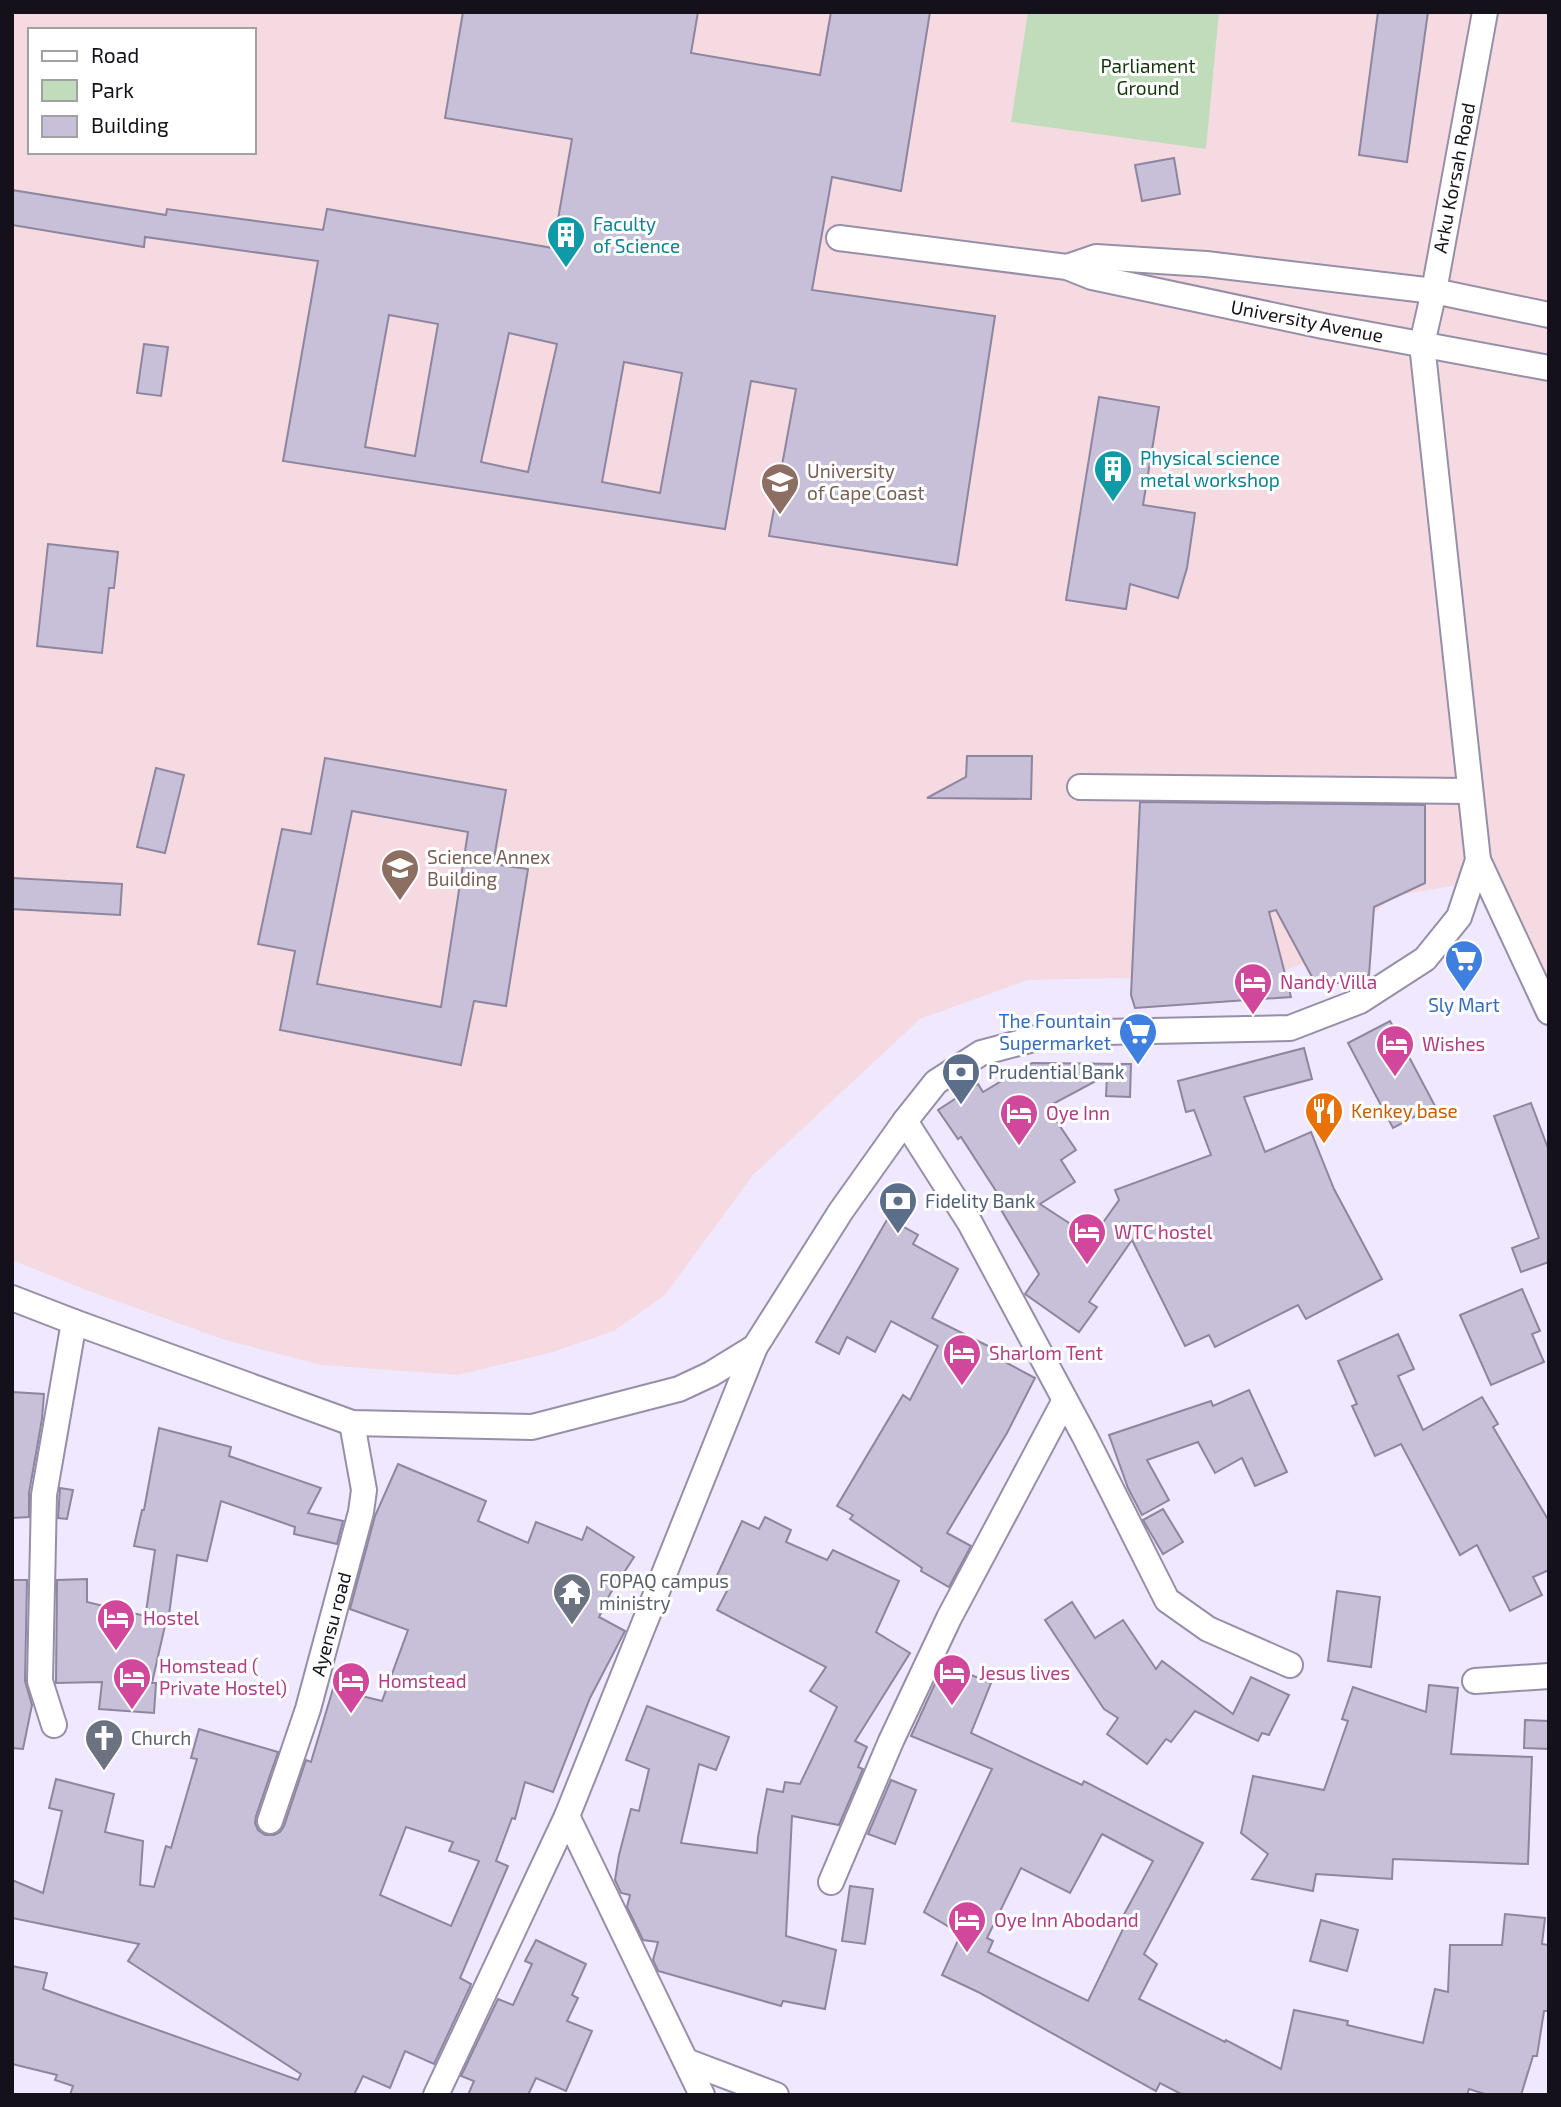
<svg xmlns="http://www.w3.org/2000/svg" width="1561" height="2107" viewBox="0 0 1561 2107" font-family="'Exo 2',sans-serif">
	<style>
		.education { fill: #f5dbe1; fill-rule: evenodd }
		.green { fill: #c1dcbb }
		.building { fill: #c8bfd9; stroke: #8e859e; stroke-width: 2; fill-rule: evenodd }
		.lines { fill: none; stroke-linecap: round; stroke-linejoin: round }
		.street-casing { stroke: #978ea8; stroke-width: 28 }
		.street { stroke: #fff; stroke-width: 24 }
		.labels { text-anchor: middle; stroke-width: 6; stroke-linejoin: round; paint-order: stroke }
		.park-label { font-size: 19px; fill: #12370b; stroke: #fff }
		.street-label { font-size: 19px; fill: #15111b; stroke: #fff }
		.culture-label { font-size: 19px; fill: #0d838f; stroke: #fff; text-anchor: start }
		.education-label { font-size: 19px; fill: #785e54; stroke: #fff; text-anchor: start }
		.hotel-label { font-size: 19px; fill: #b23c85; stroke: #fff; text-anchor: start }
		.shop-label { font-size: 19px; fill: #366cbe; stroke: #fff }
		.service-label { font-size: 19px; fill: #4e5e75; stroke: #fff; text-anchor: start }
		.food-label { font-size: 19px; fill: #c56008; stroke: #fff; text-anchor: start }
		.worship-label { font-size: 19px; fill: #5b616d; stroke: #fff; text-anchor: start }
	</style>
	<rect width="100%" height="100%" fill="#f0e8ff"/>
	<path class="education" d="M 12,12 L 1549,12 L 1549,1009 L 1487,880 L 1393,896 L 1334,951 L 1275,975 L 1028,980 L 920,1019 L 753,1175 L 665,1295 L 614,1331 L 553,1352 L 458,1375 L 321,1365 L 225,1340 L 86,1290 L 12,1260 ZM 30,30 L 254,30 L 254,152 L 30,152 Z"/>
	<polygon class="green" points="1028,12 1219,12 1206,149 1011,122"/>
	<g class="building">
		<path d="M 463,12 L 698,12 L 691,53 L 820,75 L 831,12 L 930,12 L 901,191 L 832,177 L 812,290 L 995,316 L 957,565 L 769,536 L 796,389 L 751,381 L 725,529 L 283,461 L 318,261 L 145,237 L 144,247 L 12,225 L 12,190 L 166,215 L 167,209 L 323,230 L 327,209 L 553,248 L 572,139 L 445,118 ZM 389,315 L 438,324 L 415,456 L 365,447 ZM 509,333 L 557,344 L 528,472 L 481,462 ZM 624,362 L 682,373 L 660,493 L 602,482 Z"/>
		<polygon points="1378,12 1428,12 1407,162 1359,155"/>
		<polygon points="1174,158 1180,194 1142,201 1135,165"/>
		<polygon points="144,344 168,347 161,396 137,393"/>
		<polygon points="1099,397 1159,407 1143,505 1195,513 1187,568 1178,598 1130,584 1126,609 1066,600"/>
		<polygon points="48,544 118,552 114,588 109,588 102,653 37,646"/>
		<polygon points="967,756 1032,756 1031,799 927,798 966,777"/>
		<path d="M 325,758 L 506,790 L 493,864 L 528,869 L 506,1006 L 474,1001 L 461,1065 L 280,1030 L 295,951 L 258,944 L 282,829 L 311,834 ZM 352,811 L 468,832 L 441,1007 L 317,984 Z"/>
		<polygon points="156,768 184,775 165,853 137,847"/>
		<polygon points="1140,802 1425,805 1425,883 1374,907 1369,975 1318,988 1276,910 1269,912 1291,997 1135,1008 1131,995"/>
		<polygon points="12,878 122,884 120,915 12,909"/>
		<polygon points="1390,1021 1435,1106 1393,1128 1348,1043"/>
		<polygon points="1304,1048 1312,1079 1244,1097 1265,1152 1311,1132 1334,1189 1382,1279 1306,1319 1298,1305 1215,1347 1209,1335 1185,1346 1132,1240 1089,1302 1097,1307 1079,1332 1025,1294 1039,1274 1000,1208 1005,1205 961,1137 958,1139 938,1110 978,1084 983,1092 1032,1063 1131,1064 1130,1097 1106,1096 1107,1075 1047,1107 1076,1150 1061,1160 1075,1182 1040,1204 1092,1238 1119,1200 1115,1190 1211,1155 1194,1110 1186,1112 1178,1081"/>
		<polygon points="1531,1103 1549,1151 1549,1262 1521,1272 1512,1248 1539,1238 1494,1116"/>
		<polygon points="888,1218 918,1235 913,1244 958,1269 932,1318 1010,1357 1007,1363 1035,1378 1007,1433 947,1533 971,1546 949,1587 921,1571 922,1568 850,1519 853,1515 837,1506 903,1395 910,1400 938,1346 891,1321 875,1352 847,1337 839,1354 816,1342"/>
		<polygon points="1522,1289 1540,1331 1532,1334 1544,1362 1491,1385 1460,1315"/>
		<polygon points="1398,1334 1414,1369 1398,1376 1423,1430 1482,1397 1498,1424 1493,1427 1549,1521 1549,1570 1533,1577 1542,1595 1510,1611 1477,1545 1460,1555 1401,1444 1375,1456 1352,1406 1357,1404 1338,1361"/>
		<polygon points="1249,1390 1287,1472 1255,1486 1242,1458 1215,1473 1198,1442 1147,1460 1169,1500 1142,1515 1128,1488 1109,1435 1211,1401 1213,1406"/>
		<polygon points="12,1392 44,1394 42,1419 29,1493 29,1517 12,1518"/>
		<polygon points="159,1428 231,1447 229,1456 321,1488 308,1513 343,1521 337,1544 294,1534 295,1527 221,1501 207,1561 177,1555 169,1615 146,1612 155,1550 134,1546 142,1510 144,1510"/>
		<path d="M 398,1464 L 486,1501 L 478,1521 L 528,1543 L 536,1522 L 582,1540 L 587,1527 L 634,1557 L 610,1594 L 599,1617 L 625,1631 L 590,1698 L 553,1792 L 525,1782 L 515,1819 L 512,1818 L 496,1861 L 508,1866 L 460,1978 L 471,1984 L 470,1987 L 434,2064 L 405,2051 L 390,2088 L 363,2076 L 354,2095 L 70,2095 L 73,2086 L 55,2080 L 57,2075 L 12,2064 L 12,1966 L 47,1973 L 43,1989 L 298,2080 L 301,2074 L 128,1961 L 139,1944 L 12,1918 L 12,1880 L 43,1893 L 62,1811 L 49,1808 L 56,1779 L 114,1794 L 105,1832 L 143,1841 L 140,1885 L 154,1887 L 166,1846 L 171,1848 L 197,1759 L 191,1758 L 199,1729 L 278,1752 L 256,1816 L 255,1823 L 258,1830 L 265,1835 L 274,1835 L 280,1832 L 284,1826 L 306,1760 L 311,1762 L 333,1689 L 382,1701 L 408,1630 L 350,1609 L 375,1516 ZM 406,1827 L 453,1842 L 449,1851 L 479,1861 L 451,1926 L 380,1895 Z"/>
		<polygon points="60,1488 73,1490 67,1519 58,1518"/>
		<polygon points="1163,1509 1183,1542 1163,1554 1143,1520"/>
		<polygon points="765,1517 791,1530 786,1542 827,1560 833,1550 899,1581 876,1632 910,1653 855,1741 867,1747 858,1767 863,1769 839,1825 792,1816 786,1936 836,1950 825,2009 783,2001 781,2006 658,1971 653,1960 658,1942 643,1940 627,1907 630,1895 621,1893 615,1880 619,1855 631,1809 639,1811 649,1769 626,1760 647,1706 729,1737 716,1770 699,1764 681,1843 757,1853 758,1837 767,1789 783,1792 785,1782 800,1784 837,1707 810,1691 826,1667 717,1610 728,1589 714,1582 742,1521 759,1529"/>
		<polygon points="87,1579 87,1602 166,1621 152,1683 156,1683 154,1713 99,1709 102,1682 56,1683 57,1580"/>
		<polygon points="12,1580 27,1580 25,1681 32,1705 23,1749 12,1748"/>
		<polygon points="1337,1591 1380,1597 1371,1667 1328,1661"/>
		<polygon points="1072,1602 1095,1638 1123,1620 1156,1669 1162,1661 1233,1714 1251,1677 1289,1695 1269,1735 1262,1733 1258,1741 1195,1711 1171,1742 1166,1739 1147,1764 1107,1734 1118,1718 1104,1709 1045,1620"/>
		<path d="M 944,1664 L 991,1683 L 971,1733 L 1082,1785 L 1084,1781 L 1203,1843 L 1144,1954 L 1157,1964 L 1139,1999 L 1225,2042 L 1226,2040 L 1281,2069 L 1294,2010 L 1348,2021 L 1347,2025 L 1423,2043 L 1435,1989 L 1448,1992 L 1450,1945 L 1502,1945 L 1505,1914 L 1545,1918 L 1542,1944 L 1549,1945 L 1549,2011 L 1544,2011 L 1537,2056 L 1533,2056 L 1521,2095 L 1488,2095 L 1469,2089 L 1467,2095 L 1183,2095 L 1160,2083 L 1156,2091 L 978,1992 L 942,1975 L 961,1934 L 924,1912 L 992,1769 L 911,1736 ZM 1102,1834 L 1153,1861 L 1121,1920 L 1126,1923 L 1088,2001 L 988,1952 L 993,1941 L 987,1938 L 1021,1868 L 1070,1893 Z"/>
		<polygon points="1429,1685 1458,1688 1451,1754 1532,1757 1528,1864 1393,1859 1392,1879 1316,1874 1313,1891 1252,1879 1268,1854 1241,1833 1253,1776 1324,1790 1348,1721 1342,1719 1353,1687 1426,1712"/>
		<polygon points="1525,1720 1549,1721 1549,1749 1524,1748"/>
		<polygon points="891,1780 916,1790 895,1844 868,1834"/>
		<polygon points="850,1886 873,1889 865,1944 842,1941"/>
		<polygon points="1321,1920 1358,1930 1347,1971 1310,1961"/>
		<polygon points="536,1940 586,1964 572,1995 578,1998 567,2021 592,2031 566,2091 536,2078 528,2095 468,2095 474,2081 461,2076 498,1999 513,2005 532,1964 525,1961"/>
	</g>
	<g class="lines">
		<defs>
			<g id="street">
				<polyline points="839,238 1067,267 1092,277 1323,326 1549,368"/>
				<polyline points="1067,267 1096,257 1206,264 1434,291 1549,315"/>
				<polyline points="1080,787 1469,791"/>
				<polyline points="1478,860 1549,1012"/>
				<polyline points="905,1121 970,1223 1085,1437 1167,1600 1208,1629 1290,1665"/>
				<polyline points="12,1298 74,1322 352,1423 532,1427 679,1389 711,1374 755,1347 841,1211 905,1121 936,1082 981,1053 1056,1033 1290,1028 1360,1001 1425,959 1459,917 1478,860 1422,344 1434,291 1485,12"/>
				<polyline points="1475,1681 1549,1676"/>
				<polyline points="54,1725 40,1681 44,1495 74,1322"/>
				<polyline points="567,1816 702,2095"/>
				<polyline points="270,1821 308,1709 361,1512 364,1490 352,1423"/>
				<polyline points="831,1882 891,1741 949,1618 1065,1400"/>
				<polyline points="686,2061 776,2095"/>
				<polyline points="436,2095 567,1816 755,1347"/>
			</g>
		</defs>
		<use href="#street" class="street-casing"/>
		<use href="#street" class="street"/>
	</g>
	<defs>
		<symbol id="building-pin" viewBox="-11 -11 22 30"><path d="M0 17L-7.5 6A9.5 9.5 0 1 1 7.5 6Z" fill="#0f9aa8" stroke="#fff"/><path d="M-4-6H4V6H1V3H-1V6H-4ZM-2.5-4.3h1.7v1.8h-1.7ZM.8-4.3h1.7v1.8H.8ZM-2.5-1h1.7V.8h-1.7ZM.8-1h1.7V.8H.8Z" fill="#fff"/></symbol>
		<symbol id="university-pin" viewBox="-11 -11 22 30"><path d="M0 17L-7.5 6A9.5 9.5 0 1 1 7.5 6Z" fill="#8d6e63" stroke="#fff"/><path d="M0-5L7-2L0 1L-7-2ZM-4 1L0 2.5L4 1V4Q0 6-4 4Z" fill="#fff"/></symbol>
		<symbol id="school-pin" viewBox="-11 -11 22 30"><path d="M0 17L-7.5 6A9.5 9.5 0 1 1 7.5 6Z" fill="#8d6e63" stroke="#fff"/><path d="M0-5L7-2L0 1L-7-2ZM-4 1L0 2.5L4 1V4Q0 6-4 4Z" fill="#fff"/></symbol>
		<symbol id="supermarket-pin" viewBox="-11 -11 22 30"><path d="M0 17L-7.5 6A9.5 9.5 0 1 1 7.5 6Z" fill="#3f7fe0" stroke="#fff"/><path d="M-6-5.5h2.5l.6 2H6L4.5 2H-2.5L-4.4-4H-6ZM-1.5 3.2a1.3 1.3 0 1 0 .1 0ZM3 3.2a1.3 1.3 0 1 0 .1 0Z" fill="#fff"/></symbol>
		<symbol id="hotel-pin" viewBox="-11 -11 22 30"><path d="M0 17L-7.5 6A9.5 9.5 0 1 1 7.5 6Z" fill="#d1479c" stroke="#fff"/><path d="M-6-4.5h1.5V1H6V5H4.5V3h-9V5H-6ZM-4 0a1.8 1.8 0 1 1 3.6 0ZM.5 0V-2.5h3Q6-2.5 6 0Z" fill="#fff"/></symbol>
		<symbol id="bank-pin" viewBox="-11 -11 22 30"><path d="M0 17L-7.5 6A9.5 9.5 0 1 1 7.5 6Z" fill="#5c6f8a" stroke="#fff"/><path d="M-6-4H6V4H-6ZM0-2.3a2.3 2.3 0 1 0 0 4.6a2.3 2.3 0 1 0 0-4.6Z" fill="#fff"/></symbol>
		<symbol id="restaurant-pin" viewBox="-11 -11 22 30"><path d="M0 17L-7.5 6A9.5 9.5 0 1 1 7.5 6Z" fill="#e8710a" stroke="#fff"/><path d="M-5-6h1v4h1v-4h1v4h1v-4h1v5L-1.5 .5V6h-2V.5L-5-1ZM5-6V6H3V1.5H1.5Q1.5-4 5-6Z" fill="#fff"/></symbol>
		<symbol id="temple-pin" viewBox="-11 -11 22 30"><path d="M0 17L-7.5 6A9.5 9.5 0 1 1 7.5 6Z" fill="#6b7280" stroke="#fff"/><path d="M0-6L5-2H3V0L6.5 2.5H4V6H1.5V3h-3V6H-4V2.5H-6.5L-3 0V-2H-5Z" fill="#fff"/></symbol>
		<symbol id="church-pin" viewBox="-11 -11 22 30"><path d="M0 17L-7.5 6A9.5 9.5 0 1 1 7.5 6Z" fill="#6b7280" stroke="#fff"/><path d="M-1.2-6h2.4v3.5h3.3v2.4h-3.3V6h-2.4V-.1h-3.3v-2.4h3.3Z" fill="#fff"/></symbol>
	</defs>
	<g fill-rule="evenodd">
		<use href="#building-pin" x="544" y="213" width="44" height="60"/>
		<use href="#building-pin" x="1091" y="447" width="44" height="60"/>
		<use href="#university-pin" x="758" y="460" width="44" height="60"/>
		<use href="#school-pin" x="378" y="846" width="44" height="60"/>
		<use href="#supermarket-pin" x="1442" y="937" width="44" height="60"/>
		<use href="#hotel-pin" x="1231" y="960" width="44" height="60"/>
		<use href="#supermarket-pin" x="1116" y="1010" width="44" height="60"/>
		<use href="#hotel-pin" x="1373" y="1022" width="44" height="60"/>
		<use href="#bank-pin" x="939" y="1050" width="44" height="60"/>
		<use href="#restaurant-pin" x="1302" y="1089" width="44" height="60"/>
		<use href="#hotel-pin" x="997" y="1091" width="44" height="60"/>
		<use href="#bank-pin" x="876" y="1179" width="44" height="60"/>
		<use href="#hotel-pin" x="1065" y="1210" width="44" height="60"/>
		<use href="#hotel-pin" x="940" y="1331" width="44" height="60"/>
		<use href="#temple-pin" x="550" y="1570" width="44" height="60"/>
		<use href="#hotel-pin" x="94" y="1596" width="44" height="60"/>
		<use href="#hotel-pin" x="930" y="1651" width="44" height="60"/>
		<use href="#hotel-pin" x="110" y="1655" width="44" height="60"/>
		<use href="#hotel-pin" x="329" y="1659" width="44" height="60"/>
		<use href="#church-pin" x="82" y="1716" width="44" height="60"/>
		<use href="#hotel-pin" x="945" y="1898" width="44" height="60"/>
	</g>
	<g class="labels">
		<g class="park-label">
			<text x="1148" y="73">Parliament<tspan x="1148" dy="22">Ground</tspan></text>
		</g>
		<g class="street-label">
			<text transform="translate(1454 178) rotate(-79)" y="7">Arku Korsah Road</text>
			<text transform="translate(1307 321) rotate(11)" y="7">University Avenue</text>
			<text transform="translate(331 1624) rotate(-75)" y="7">Ayensu road</text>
		</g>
		<g class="culture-label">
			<text x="593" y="231">Faculty<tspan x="593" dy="22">of Science</tspan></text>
			<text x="1140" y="465">Physical science<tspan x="1140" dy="22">metal workshop</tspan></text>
		</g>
		<g class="education-label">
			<text x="807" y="478">University<tspan x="807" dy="22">of Cape Coast</tspan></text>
			<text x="427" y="864">Science Annex<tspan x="427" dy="22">Building</tspan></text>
		</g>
		<g class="hotel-label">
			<text x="1280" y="989">Nandy Villa</text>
			<text x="1422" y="1051">Wishes</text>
			<text x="1046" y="1120">Oye Inn</text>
			<text x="1114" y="1239">WTC hostel</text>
			<text x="989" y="1360">Sharlom Tent</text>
			<text x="143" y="1625">Hostel</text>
			<text x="159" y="1673">Homstead (<tspan x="159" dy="22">Private Hostel)</tspan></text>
			<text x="979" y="1680">Jesus lives</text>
			<text x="378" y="1688">Homstead</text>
			<text x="994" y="1927">Oye Inn Abodand</text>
		</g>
		<g class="shop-label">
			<text x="1464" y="1012">Sly Mart</text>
			<text x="1111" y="1028" text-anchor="end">The Fountain<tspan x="1111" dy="22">Supermarket</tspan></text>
		</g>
		<g class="service-label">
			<text x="988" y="1079">Prudential Bank</text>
			<text x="925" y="1208">Fidelity Bank</text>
		</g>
		<g class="food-label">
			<text x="1351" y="1118">Kenkey base</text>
		</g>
		<g class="worship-label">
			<text x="599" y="1588">FOPAQ campus<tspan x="599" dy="22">ministry</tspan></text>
			<text x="131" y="1745">Church</text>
		</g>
	</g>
	<rect width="1561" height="2107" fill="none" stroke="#15111b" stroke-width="28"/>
	<rect x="28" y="28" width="228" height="126" fill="#ffffff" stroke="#a1a0a4" stroke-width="2"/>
	<rect x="42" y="51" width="35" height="10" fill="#ffffff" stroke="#a1a0a4" stroke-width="2"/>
	<text x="91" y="63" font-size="21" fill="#15111b">Road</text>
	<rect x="42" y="80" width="35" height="21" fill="#c1dcbb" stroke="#a1a0a4" stroke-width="2"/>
	<text x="91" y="98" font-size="21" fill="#15111b">Park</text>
	<rect x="42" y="116" width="35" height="21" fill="#c8bfd9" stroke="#a1a0a4" stroke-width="2"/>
	<text x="91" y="133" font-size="21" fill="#15111b">Building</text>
</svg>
